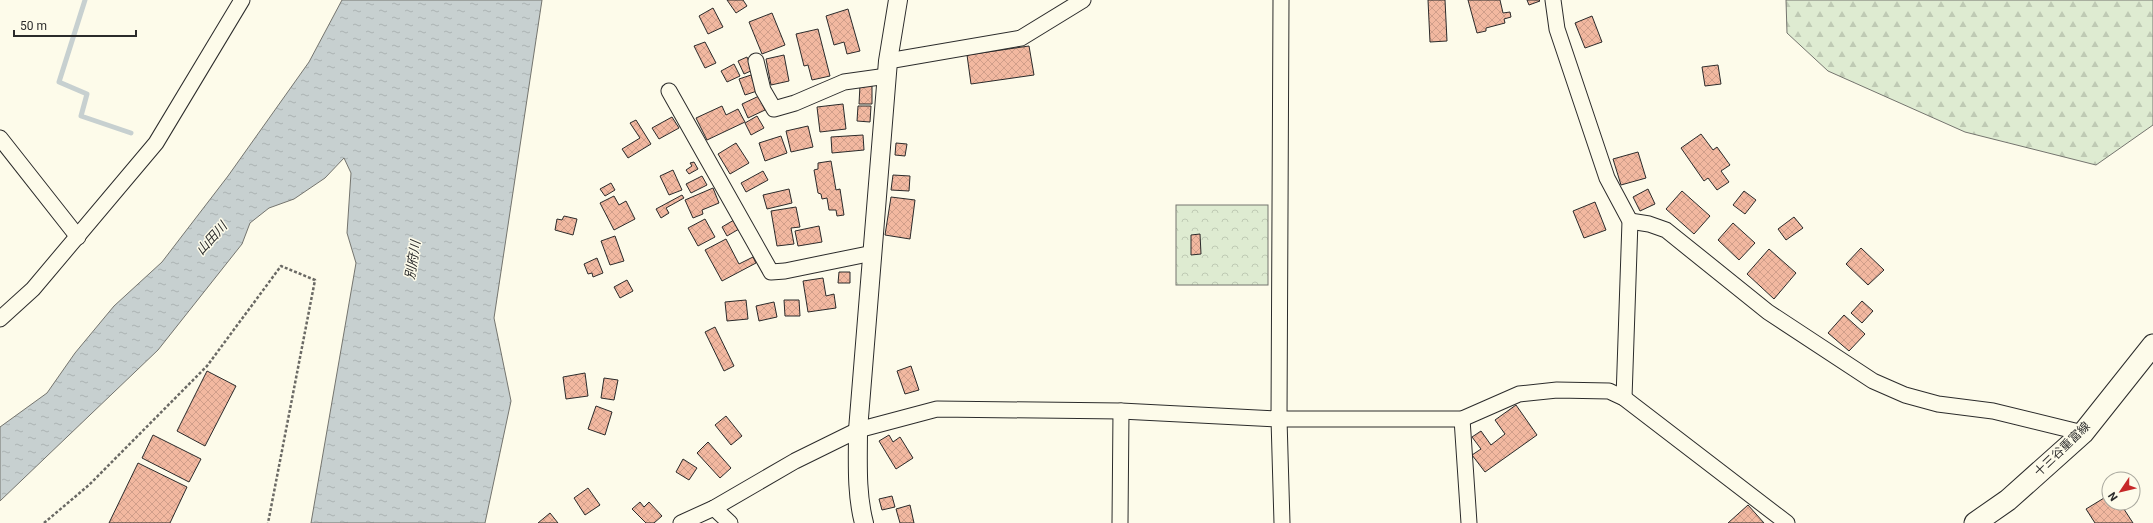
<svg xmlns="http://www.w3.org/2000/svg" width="2153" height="523" viewBox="0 0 2153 523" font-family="Roboto,'Noto Sans JP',sans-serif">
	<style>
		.forest { fill: url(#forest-firs); stroke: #74746e }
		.park { fill: url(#park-crowns); stroke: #74746e }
		.water { fill: url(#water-ripples); stroke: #74746e }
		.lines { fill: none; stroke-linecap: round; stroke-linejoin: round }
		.stream { stroke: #c7d0d0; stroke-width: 5 }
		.building { fill: url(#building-cross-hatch); stroke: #2b2b2b }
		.minor-casing { stroke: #2b2b2b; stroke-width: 17 }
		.tertiary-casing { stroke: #2b2b2b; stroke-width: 20 }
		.secondary-casing { stroke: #2b2b2b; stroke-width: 23 }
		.path { stroke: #6a6964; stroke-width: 2.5; stroke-dasharray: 3 2; stroke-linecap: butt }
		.minor { stroke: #fdfbea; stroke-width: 15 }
		.tertiary { stroke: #fdfbea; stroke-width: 18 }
		.secondary { stroke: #fdfbea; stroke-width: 21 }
		.labels { text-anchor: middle; stroke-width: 3; stroke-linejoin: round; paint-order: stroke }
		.street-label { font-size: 12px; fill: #2b2b2b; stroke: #fdfbea }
		.water-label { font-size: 13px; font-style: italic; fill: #2b2b2b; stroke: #fdfbea }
	</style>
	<defs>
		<pattern id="forest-firs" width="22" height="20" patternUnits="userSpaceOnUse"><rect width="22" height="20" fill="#deebd1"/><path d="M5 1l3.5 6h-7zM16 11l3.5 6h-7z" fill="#bfcab4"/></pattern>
		<pattern id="park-crowns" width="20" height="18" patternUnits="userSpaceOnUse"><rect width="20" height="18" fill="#deebd1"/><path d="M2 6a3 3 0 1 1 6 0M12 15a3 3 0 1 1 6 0" fill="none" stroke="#bfcab4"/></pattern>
		<pattern id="water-ripples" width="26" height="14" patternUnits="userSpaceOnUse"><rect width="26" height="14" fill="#c7d0d0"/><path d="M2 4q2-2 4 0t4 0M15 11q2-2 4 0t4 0" fill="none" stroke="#abb3b3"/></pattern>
		<pattern id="building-cross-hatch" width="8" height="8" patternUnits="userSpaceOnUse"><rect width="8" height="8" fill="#f2b8a0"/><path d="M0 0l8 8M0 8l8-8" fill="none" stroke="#d09e8a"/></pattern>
	</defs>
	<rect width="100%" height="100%" fill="#fdfbea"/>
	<polygon class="forest" points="1786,0 2153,0 2153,125 2096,165 1965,132 1828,71 1787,33"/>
	<rect class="park" x="1176" y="205" width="92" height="80"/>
	<polygon class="water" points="342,0 542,0 494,318 511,401 485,523 311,523 356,263 347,233 351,173 344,158 325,178 294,199 269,208 250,223 242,244 158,350 0,501 0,427 47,393 75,353 114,306 162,262 228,176 309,62"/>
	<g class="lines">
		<polyline class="stream" points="85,0 59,82 87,94 81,116 131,133"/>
	</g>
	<g class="building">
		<polygon points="727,0 743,0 747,6 736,13"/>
		<polygon points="1428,0 1445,0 1447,41 1430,42"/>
		<polygon points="1468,0 1500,0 1503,13 1510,12 1511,17 1504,19 1505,23 1486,28 1486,31 1477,33"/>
		<polygon points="1527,0 1539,0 1540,1 1529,5"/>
		<polygon points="713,8 723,27 708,34 699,16"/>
		<polygon points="848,9 860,51 847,54 844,42 834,45 826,16"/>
		<polygon points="772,13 785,45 762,54 749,22"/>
		<polygon points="1592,16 1602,42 1585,48 1575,23"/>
		<polygon points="818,29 830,76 812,80 808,65 804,66 796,34"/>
		<polygon points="705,42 716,63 705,68 694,46"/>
		<polygon points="1029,46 1034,75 971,84 967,55"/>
		<polygon points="784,55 789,81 771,85 766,59"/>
		<polygon points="747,57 753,70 744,74 738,61"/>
		<polygon points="734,64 740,76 727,82 721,71"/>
		<polygon points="1718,65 1721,84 1705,86 1702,67"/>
		<polygon points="751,75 757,91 745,95 739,79"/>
		<polygon points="860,85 872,85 872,104 859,104"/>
		<polygon points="759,96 765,110 748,118 742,104"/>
		<polygon points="843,104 846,129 820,132 817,107"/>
		<polygon points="722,106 726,115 738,109 745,122 707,140 696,118"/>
		<polygon points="858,106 871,106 870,122 857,121"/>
		<polygon points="757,116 764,128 751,135 745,123"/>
		<polygon points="672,117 679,128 659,139 652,128"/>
		<polygon points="636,120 651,144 628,158 622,149 640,138 630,123"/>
		<polygon points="808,126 813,147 791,152 786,131"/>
		<polygon points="1701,134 1713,150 1717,147 1730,165 1721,171 1729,182 1717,190 1708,178 1704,181 1681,148"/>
		<polygon points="863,135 864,150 832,153 831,137"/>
		<polygon points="781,136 787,153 765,161 759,143"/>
		<polygon points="736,143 749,163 730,174 718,154"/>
		<polygon points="896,143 907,144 905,156 895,155"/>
		<polygon points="1638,152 1646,178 1621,185 1613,159"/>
		<polygon points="831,161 836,190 840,189 844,215 837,216 836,210 829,210 827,198 822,199 821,194 818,193 814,170 818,169 818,163"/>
		<polygon points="694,162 698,169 689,174 686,170 692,166 690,163"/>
		<polygon points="673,170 682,190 669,195 660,176"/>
		<polygon points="763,171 768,180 746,192 741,183"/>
		<polygon points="893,175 910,176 909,191 891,190"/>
		<polygon points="702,176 707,185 691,193 686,184"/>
		<polygon points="611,183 615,190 605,196 600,189"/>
		<polygon points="713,188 719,203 702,210 703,214 693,218 685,200"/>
		<polygon points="789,189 792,203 767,209 763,195"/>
		<polygon points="1648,189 1655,204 1640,211 1633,197"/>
		<polygon points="1682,191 1710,216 1694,234 1666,209"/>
		<polygon points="1744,191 1756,200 1745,214 1733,205"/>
		<polygon points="682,195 684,198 666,208 669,213 661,218 656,209"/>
		<polygon points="614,196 619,205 626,201 635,219 614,230 600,203"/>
		<polygon points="891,197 915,200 910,239 885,235"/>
		<polygon points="1595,202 1606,230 1584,238 1573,211"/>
		<polygon points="796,207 800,227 791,228 794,244 777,246 771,211"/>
		<polygon points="564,216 577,219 573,235 555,230 557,219 562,220"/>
		<polygon points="1794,217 1803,228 1786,240 1778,229"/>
		<polygon points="705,219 715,237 698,246 688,228"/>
		<polygon points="734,220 739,229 727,236 722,227"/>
		<polygon points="1733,223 1755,243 1739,260 1718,240"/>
		<polygon points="819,226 822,242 798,246 795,231"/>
		<polygon points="1200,234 1201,254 1191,255 1191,235"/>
		<polygon points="615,236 624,261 610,265 601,241"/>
		<polygon points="726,239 739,264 753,257 756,263 722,281 705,250"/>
		<polygon points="1861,248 1884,270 1868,285 1846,264"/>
		<polygon points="1769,249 1796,273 1774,299 1747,274"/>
		<polygon points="597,258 603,273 593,277 592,273 588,274 584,264"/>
		<polygon points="839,272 850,272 850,283 838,283"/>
		<polygon points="823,278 826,296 834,294 836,308 808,312 803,281"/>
		<polygon points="627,280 633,291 620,298 614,287"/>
		<polygon points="746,300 748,319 727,321 725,302"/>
		<polygon points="784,300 799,300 800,316 785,316"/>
		<polygon points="1862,301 1873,311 1862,323 1851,313"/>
		<polygon points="774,302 777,317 759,321 756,306"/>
		<polygon points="1844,315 1865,334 1849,351 1828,333"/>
		<polygon points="715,327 734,366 724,371 705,332"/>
		<polygon points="911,366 919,390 905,394 897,371"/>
		<polygon points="207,371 236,386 205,446 177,431"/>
		<polygon points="585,373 588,396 566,399 563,377"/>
		<polygon points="604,378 618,380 614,400 601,398"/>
		<polygon points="1516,405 1537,435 1485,472 1472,455 1481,449 1472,437 1481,431 1491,445 1505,434 1495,420"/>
		<polygon points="596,406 612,412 605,435 588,429"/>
		<polygon points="726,416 742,436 731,445 715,425"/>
		<polygon points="153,435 201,459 189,482 142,458"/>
		<polygon points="889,435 893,442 900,437 913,458 896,469 879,441"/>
		<polygon points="708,442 731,468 720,478 697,453"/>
		<polygon points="683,459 697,468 689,480 676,472"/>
		<polygon points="138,463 187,487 170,523 109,523"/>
		<polygon points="588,488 600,505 585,515 574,498"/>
		<polygon points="2109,495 2109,503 2120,503 2133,523 2095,523 2086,509"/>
		<polygon points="892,496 895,507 882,510 879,499"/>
		<polygon points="640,502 644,507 649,502 662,516 654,523 646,523 632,509"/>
		<polygon points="910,505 914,523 900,523 896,509"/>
		<polygon points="1748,505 1764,523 1728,523"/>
		<polygon points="550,513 558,523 538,523"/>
	</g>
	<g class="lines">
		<defs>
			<g id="minor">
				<polyline points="1553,0 1557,29 1607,178 1630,221 1624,398"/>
				<polyline points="756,61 763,90 774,109 795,103 844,82 887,76"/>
				<polyline points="888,61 1021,38 1083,0"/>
				<polyline points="669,91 771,272 785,271 873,253"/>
				<polyline points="0,138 78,237"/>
				<polyline points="1630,221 1649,224 1666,230 1768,312 1873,381 1905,395 1938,404 1993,411 2083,433"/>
				<polyline points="0,319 33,289 156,143 242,0"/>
				<polyline points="1462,419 1469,523"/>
				<polyline points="714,508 730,523"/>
				<polyline points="681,523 714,508 795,461 858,430 937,409 1121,411 1279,419 1281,0"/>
				<polyline points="1120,523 1121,411"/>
				<polyline points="1282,523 1279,419 1462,419 1519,394 1557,390 1609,391 1624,398 1787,523"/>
			</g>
			<path id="tertiary" d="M 864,523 C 856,493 858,460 858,430 L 888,61 L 898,0"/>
			<polyline id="secondary" points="1975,523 2008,500 2083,433 2153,345"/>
		</defs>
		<use href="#minor" class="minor-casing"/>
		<use href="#tertiary" class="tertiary-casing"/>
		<use href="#secondary" class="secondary-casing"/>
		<polyline class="path" points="44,523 89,485 207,366 281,266 315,280 268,523"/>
		<use href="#minor" class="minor"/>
		<use href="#tertiary" class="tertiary"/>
		<use href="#secondary" class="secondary"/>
	</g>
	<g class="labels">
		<g class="street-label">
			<text transform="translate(2062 449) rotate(-44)" y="4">十三谷重富線</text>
		</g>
		<g class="water-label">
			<text transform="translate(211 238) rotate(-48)" y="5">山田川</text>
			<text transform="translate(412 260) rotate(-81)" y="5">別府川</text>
		</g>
	</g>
	<g transform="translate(2121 491) rotate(235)"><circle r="19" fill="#fdfbea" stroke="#a9a89e"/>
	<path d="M0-3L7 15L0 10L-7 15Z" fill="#c62828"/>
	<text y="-6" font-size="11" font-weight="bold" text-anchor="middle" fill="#2b2b2b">N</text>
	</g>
	<path d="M14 30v6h122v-6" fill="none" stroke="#2b2b2b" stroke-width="2"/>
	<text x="20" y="30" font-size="12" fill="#2b2b2b" stroke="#fdfbea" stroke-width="3" paint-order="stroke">50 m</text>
</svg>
